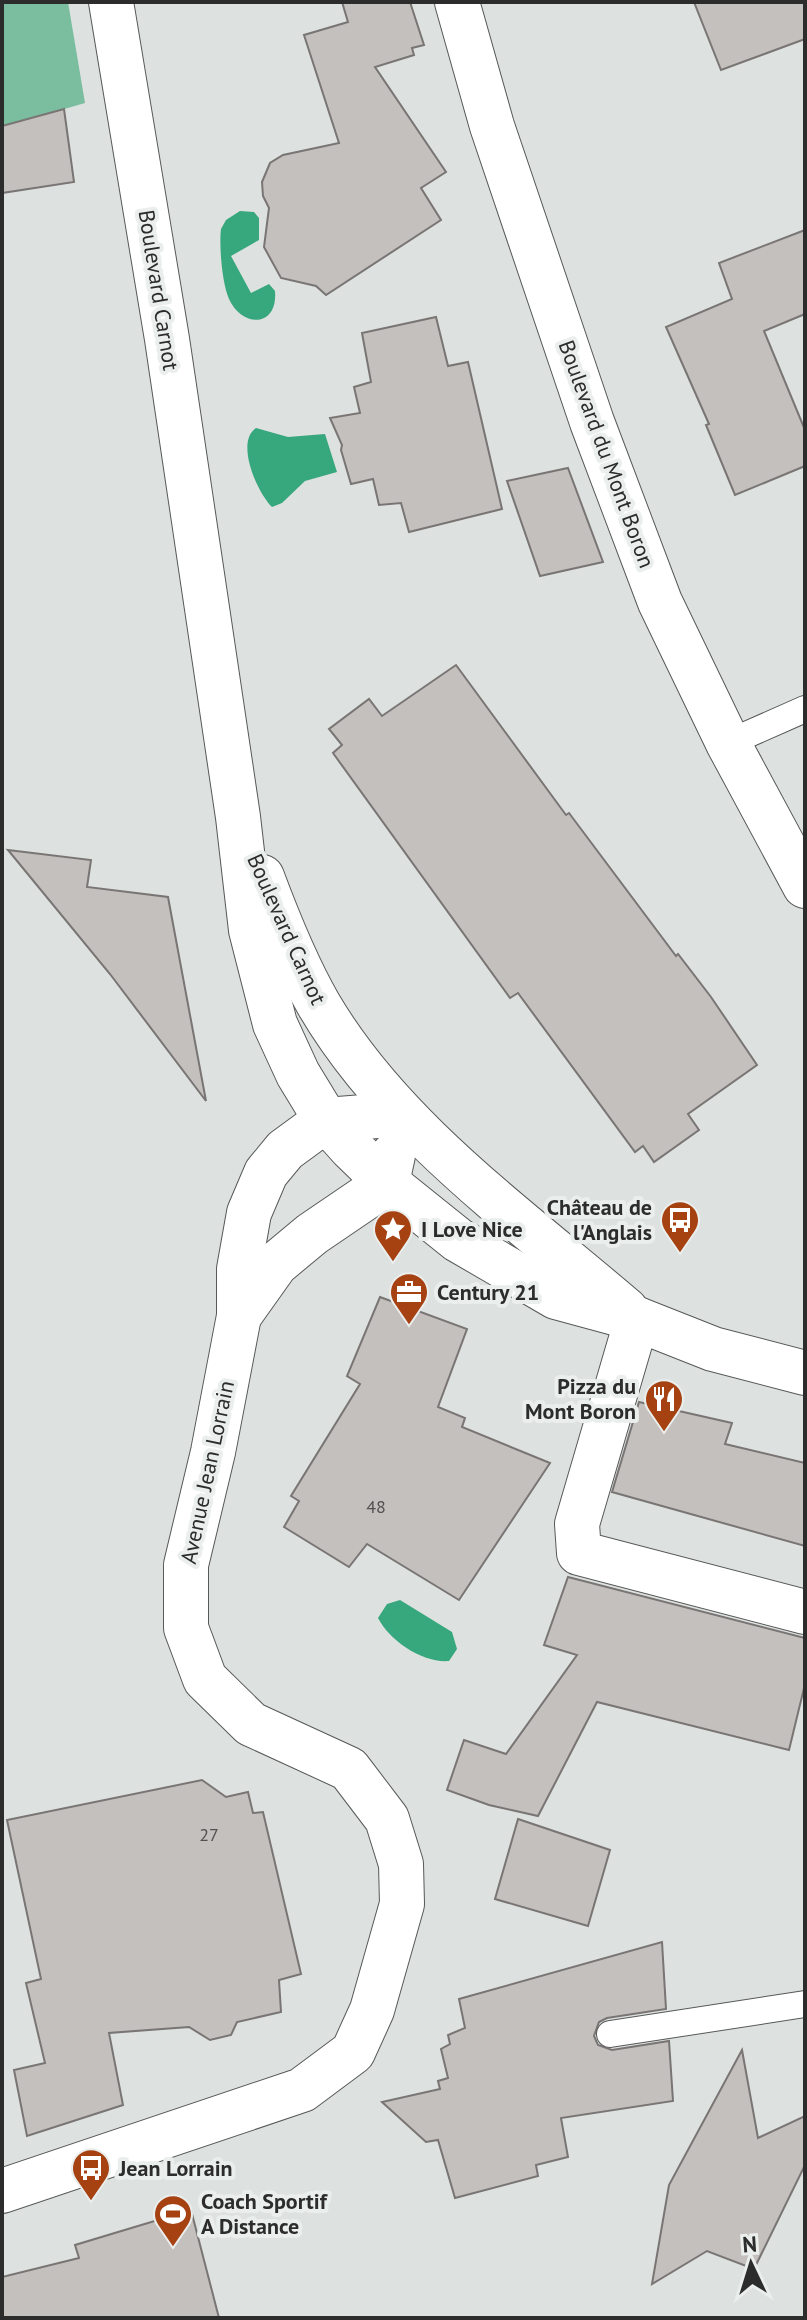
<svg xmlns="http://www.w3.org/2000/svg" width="807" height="2320" viewBox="0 0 807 2320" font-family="'PT Sans',sans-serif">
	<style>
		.green { fill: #7abe9f }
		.water { fill: #37a77d }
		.building { fill: #c4c0be; stroke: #797574; stroke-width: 2 }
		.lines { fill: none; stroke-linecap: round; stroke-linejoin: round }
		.lane-casing { stroke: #565957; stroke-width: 28 }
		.street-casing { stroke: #565957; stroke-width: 46 }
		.secondary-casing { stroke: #565957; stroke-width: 46 }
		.lane { stroke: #fff; stroke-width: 26 }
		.street { stroke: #fff; stroke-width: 44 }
		.secondary { stroke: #fff; stroke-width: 44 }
		.labels { text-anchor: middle; stroke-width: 8; stroke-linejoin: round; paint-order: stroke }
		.number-label { font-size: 18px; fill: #515150 }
		.street-label { font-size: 22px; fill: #2b2c2b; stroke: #eaeeec }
		.poi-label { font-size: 22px; font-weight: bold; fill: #2b2c2b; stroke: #eaeeec; text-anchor: start }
	</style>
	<rect width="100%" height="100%" fill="#dde1df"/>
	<polygon class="green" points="2,2 68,2 85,103 2,127"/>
	<g class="water">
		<path d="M 240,211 L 254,212 L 259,218 L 259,240 L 231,256 L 251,293 L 269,284 L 275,291 C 278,328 242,328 229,299 C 222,283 219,246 221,229 L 226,220 Z"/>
		<path d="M 256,428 L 288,437 L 325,434 L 337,472 L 305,481 L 282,503 L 272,507 C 257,492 235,442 256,428 Z"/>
		<path d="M 400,1600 L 452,1632 L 457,1649 L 449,1661 C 422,1663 390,1641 378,1618 L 387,1604 Z"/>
	</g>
	<g class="building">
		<polygon points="342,2 410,2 424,45 412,48 414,55 375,67 446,172 421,188 441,220 326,295 316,286 281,278 264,247 269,208 263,196 262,182 270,163 283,155 339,143 304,35 348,22"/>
		<polygon points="694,2 805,2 805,39 721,70"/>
		<polygon points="64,109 74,182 2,193 2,126"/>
		<polygon points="805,230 805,314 764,331 805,430 805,466 735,495 706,425 709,424 666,327 732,299 719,263"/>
		<polygon points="436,317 448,366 468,362 502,509 409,532 401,503 379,505 373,479 351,484 341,450 342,445 330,418 360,413 354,387 371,382 362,333"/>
		<polygon points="568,468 603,562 540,576 507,481"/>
		<polygon points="456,665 566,815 569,813 676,956 678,954 711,997 757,1065 688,1114 699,1130 654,1162 643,1146 635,1152 518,993 510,998 333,753 342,745 329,729 369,699 382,716"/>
		<polygon points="8,850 91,860 87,887 168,897 206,1101 110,974"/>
		<polygon points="380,1297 467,1329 438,1407 465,1418 462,1427 550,1463 459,1600 367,1544 349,1567 284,1527 299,1501 291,1496 360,1384 347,1376"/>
		<polygon points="639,1402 732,1423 725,1444 805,1463 805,1546 612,1492"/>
		<polygon points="568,1577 805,1638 805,1684 789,1750 597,1702 538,1816 489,1805 447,1790 464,1740 506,1754 577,1655 544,1645"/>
		<polygon points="202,1780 226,1797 248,1792 253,1813 263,1812 301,1974 279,1980 281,2012 237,2022 231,2035 210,2040 189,2027 109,2033 123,2105 27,2136 14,2070 45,2063 26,1983 41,1979 7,1820"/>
		<polygon points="518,1819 610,1850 588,1926 495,1899"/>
		<polygon points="662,1942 666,2009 607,2018 599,2022 594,2036 598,2045 612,2050 669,2041 673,2101 561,2118 568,2157 536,2165 538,2176 455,2198 438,2140 426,2142 382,2102 440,2089 438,2081 448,2078 441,2049 450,2044 448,2035 465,2028 459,1999"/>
		<polygon points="742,2050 758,2138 805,2116 805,2165 754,2269 707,2251 652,2284 669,2185"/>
		<polygon points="191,2210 219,2318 2,2318 2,2277 79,2258 75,2245"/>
	</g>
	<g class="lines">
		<defs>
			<g id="lane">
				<polyline points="728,743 805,709"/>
				<polyline points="610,2034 805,2004"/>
			</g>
			<polyline id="street" points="637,1319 577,1524 579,1553 805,1612"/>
			<g id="secondary">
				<polyline points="111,2 167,339 238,817 251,930 275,1024 298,1074 326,1120 351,1148 387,1183 458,1240 556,1297 637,1319 713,1349 805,1373"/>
				<polyline points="457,2 492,126 592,422 660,602 728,743 805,886"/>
				<path d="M 262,877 C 278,920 296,965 319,1005 C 392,1129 519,1218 626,1310"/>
				<polyline points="239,1316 276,1264 312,1234 387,1183 393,1155"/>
				<polyline points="2,2191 302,2090 353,2052 372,2010 402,1904 401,1864 387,1819 349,1769 251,1724 205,1679 186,1628 186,1565 213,1452 239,1316 239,1269 249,1213 266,1173 285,1150 326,1120 402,1114"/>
			</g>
		</defs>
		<use href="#lane" class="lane-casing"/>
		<use href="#street" class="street-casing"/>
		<use href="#secondary" class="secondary-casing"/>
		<use href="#lane" class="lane"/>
		<use href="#street" class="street"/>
		<use href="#secondary" class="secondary"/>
	</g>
	<defs>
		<symbol id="bus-pin" viewBox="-11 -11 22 30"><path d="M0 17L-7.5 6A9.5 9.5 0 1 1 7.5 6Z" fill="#a64111" stroke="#eaeeec"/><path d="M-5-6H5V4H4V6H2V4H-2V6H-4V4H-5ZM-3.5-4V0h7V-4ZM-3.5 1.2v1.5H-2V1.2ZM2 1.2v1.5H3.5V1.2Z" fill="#fff"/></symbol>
		<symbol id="sight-pin" viewBox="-11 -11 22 30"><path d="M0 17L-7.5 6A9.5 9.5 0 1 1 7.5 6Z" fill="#a64111" stroke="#eaeeec"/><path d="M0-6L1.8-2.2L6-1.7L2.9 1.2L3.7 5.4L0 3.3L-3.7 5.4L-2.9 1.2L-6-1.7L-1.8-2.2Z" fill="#fff"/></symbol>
		<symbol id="office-pin" viewBox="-11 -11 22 30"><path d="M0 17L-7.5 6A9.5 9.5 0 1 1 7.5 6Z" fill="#a64111" stroke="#eaeeec"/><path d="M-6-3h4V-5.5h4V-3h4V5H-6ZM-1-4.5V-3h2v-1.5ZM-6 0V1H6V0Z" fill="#fff"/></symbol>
		<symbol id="restaurant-pin" viewBox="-11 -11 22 30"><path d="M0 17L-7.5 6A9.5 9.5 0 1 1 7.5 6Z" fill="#a64111" stroke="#eaeeec"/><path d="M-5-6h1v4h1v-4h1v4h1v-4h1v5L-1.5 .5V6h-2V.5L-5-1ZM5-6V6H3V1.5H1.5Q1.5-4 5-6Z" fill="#fff"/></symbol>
		<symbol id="stadium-pin" viewBox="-11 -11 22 30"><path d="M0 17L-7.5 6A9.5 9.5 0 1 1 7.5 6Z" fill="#a64111" stroke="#eaeeec"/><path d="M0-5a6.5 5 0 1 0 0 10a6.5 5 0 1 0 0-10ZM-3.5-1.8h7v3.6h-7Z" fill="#fff"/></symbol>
	</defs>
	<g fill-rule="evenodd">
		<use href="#bus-pin" x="658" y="1198" width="44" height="60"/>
		<use href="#sight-pin" x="371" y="1207" width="44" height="60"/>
		<use href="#office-pin" x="387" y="1270" width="44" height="60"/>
		<use href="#restaurant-pin" x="642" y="1377" width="44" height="60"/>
		<use href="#bus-pin" x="69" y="2146" width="44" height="60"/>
		<use href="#stadium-pin" x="151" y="2192" width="44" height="60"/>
	</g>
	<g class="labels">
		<g class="number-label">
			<text x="376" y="1513">48</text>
			<text x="209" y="1841">27</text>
		</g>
		<g class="street-label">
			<text transform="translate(159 290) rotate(81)" y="8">Boulevard Carnot</text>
			<text transform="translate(607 454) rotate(70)" y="8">Boulevard du Mont Boron</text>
			<text transform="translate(287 929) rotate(66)" y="8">Boulevard Carnot</text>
			<text transform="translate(207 1472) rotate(-78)" y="8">Avenue Jean Lorrain</text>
		</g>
		<g class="poi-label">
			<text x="652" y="1215" text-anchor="end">Château de<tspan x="652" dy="25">l'Anglais</tspan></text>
			<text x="421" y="1237">I Love Nice</text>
			<text x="437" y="1300">Century 21</text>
			<text x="636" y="1394" text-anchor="end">Pizza du<tspan x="636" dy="25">Mont Boron</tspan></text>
			<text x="119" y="2176">Jean Lorrain</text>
			<text x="201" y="2209">Coach Sportif<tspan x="201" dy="25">A Distance</tspan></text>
		</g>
	</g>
	<rect width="807" height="2320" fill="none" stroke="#2b2c2b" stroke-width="8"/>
	<g transform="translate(751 2264) rotate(356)" stroke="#eaeeec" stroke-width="6" paint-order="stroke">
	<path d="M0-6L14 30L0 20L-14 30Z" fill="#2b2c2b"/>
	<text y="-12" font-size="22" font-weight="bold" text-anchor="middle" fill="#2b2c2b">N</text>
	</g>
</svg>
